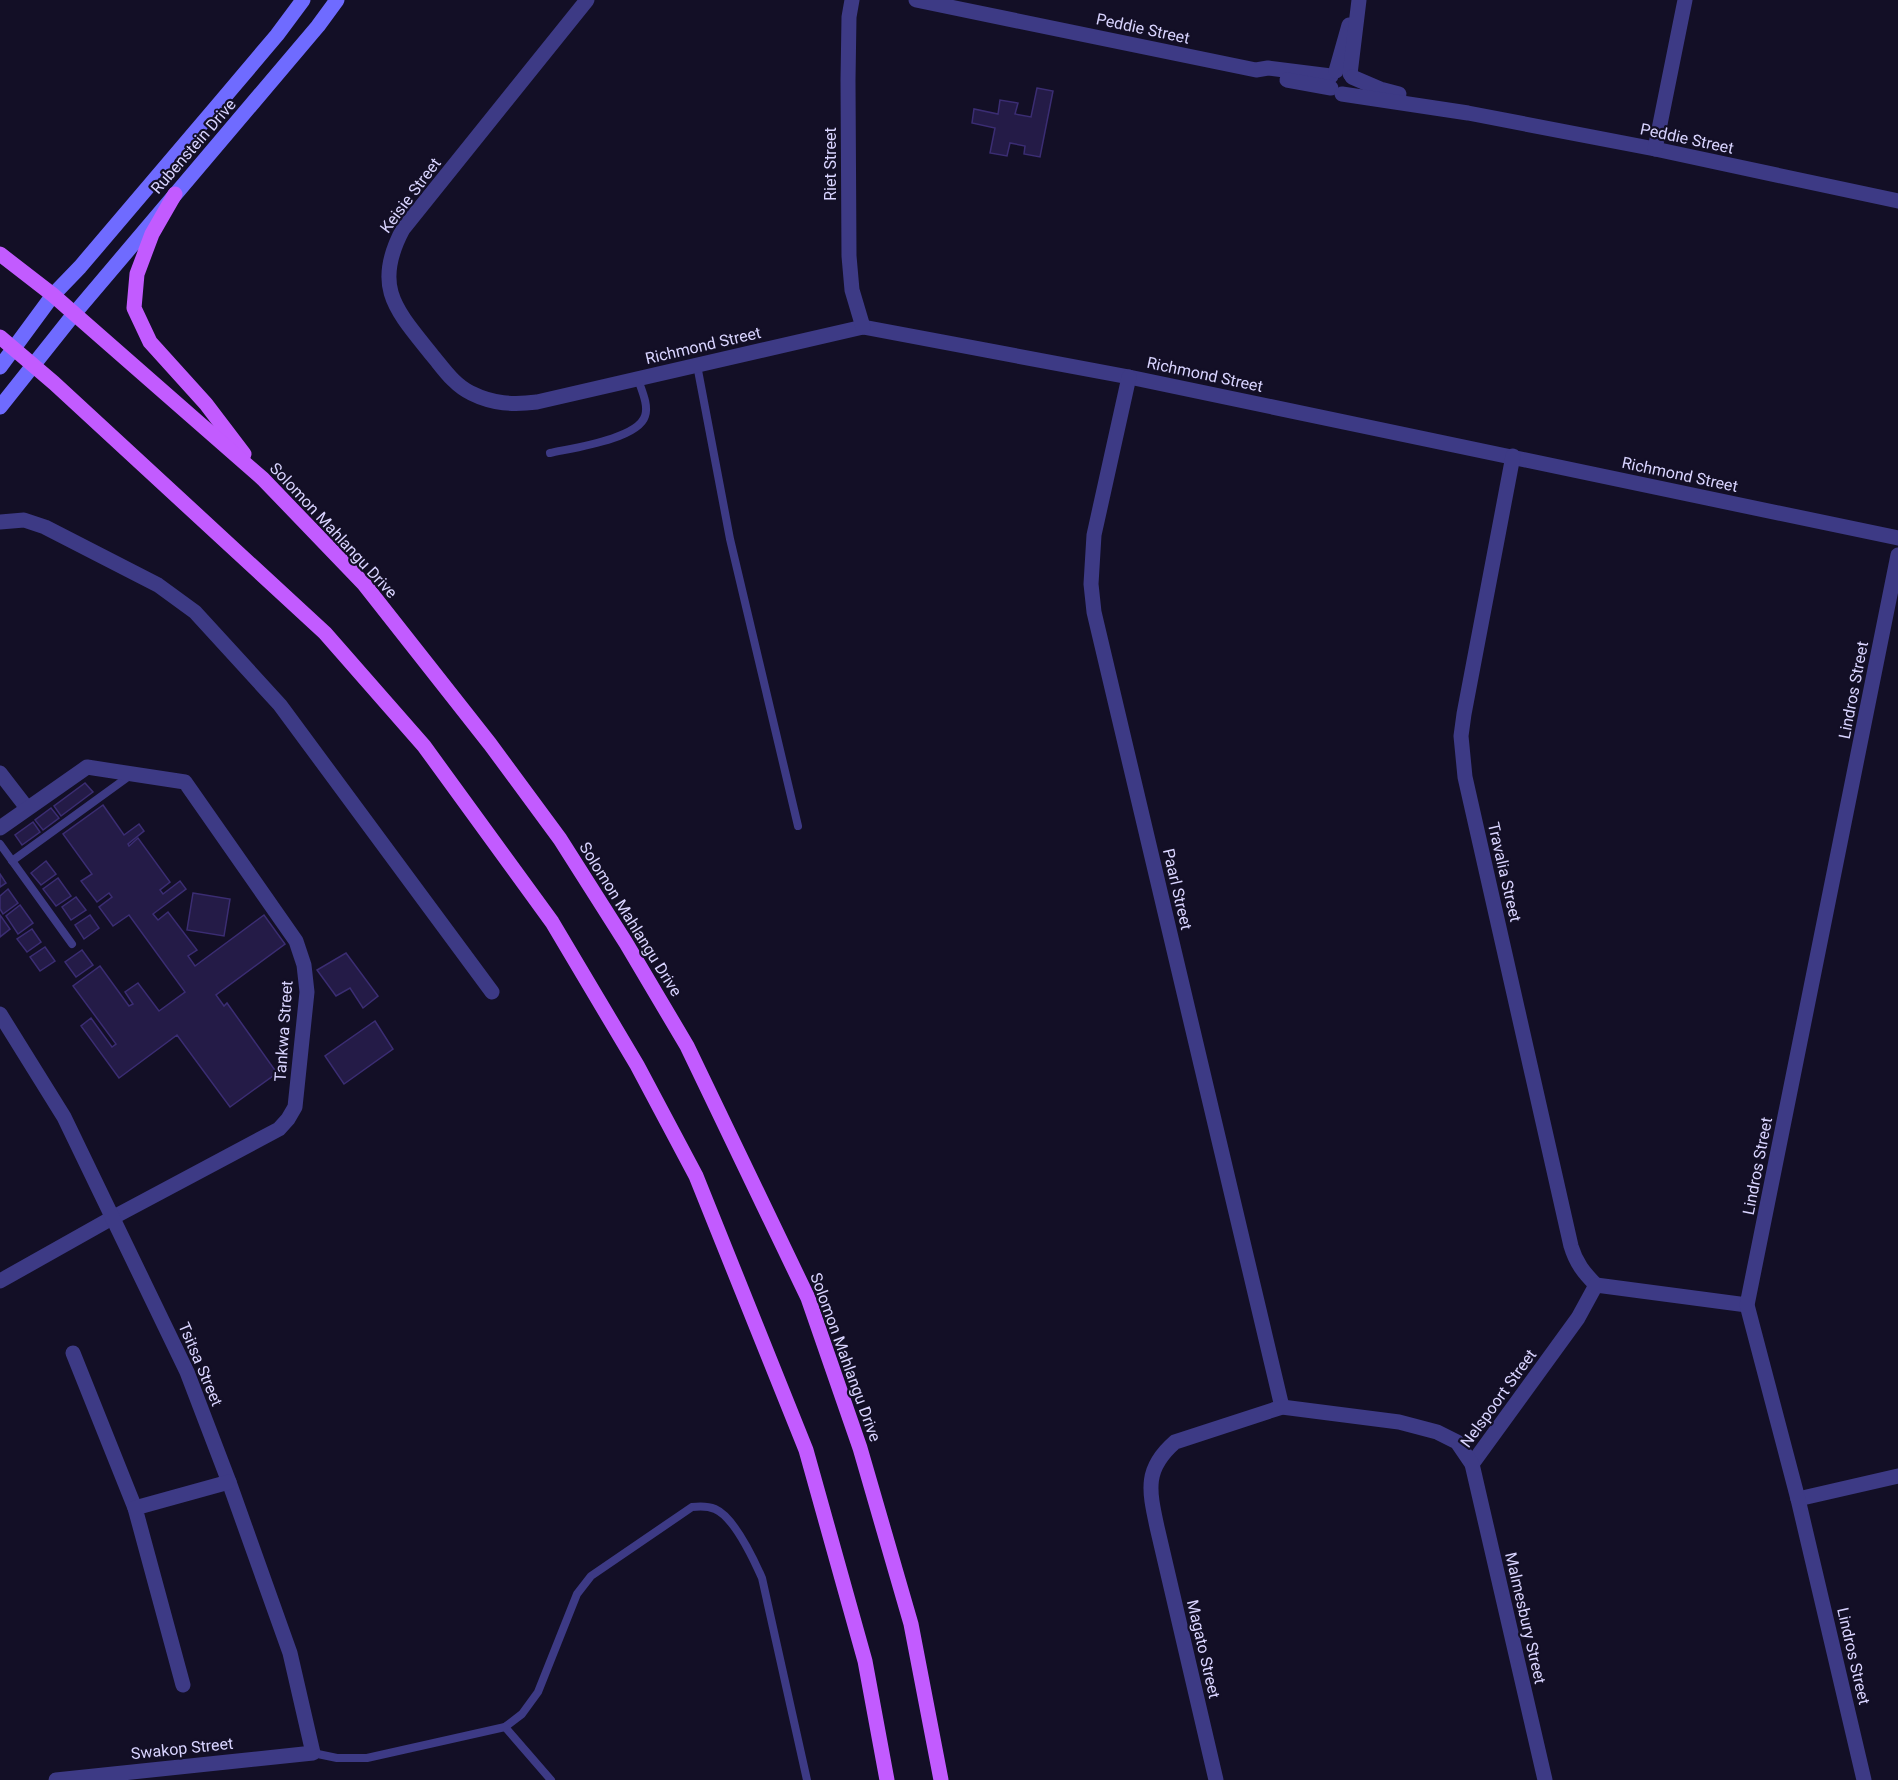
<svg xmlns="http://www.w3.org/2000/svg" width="1898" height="1780" viewBox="0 0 1898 1780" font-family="Roboto,sans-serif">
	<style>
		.building { fill: #241b47; stroke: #3b2d73; stroke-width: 1.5 }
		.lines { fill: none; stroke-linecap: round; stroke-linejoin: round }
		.lane { stroke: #3d3a85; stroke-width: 8 }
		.street { stroke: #3d3a85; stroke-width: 15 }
		.secondary { stroke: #6f6bff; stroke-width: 15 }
		.primary { stroke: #c25bff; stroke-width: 15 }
		.labels { text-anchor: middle; stroke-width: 4.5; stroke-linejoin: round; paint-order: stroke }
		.street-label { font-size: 16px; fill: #d9d4ff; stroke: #130f26 }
	</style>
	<rect width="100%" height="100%" fill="#130f26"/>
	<g class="building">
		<polygon points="1037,88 1053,91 1040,157 1024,154 1025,146 1010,143 1007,156 990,153 995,128 972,123 974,109 998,114 1000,100 1018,103 1015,114 1031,117"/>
		<polygon points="85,783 93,792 61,816 54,806"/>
		<polygon points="103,805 124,835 139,824 144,831 128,844 129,846 138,838 170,882 160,890 163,894 180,881 186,889 153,914 158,920 168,912 197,950 188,956 195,966 264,915 285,944 216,995 224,1006 227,1003 277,1073 230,1107 177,1035 119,1078 81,1026 91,1018 112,1047 116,1044 73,986 100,966 129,1006 133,1004 125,992 138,983 159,1011 185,992 129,915 113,926 99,907 112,897 109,893 97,902 81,881 92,874 63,834"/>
		<polygon points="51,808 59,818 43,830 35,820"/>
		<polygon points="33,822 40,832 22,845 15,835"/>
		<polygon points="46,861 56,874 41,885 31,873"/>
		<polygon points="0,874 6,883 0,887"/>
		<polygon points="58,878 71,896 56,906 43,889"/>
		<polygon points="8,889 18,903 3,914 0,909 0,896"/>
		<polygon points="193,893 230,899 224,936 187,930"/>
		<polygon points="76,897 86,910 71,920 62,907"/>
		<polygon points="20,905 33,923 18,934 6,916"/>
		<polygon points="0,915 10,929 0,937"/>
		<polygon points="90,915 99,928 84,939 75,925"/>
		<polygon points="32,929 41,942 27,952 17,939"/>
		<polygon points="45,947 55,961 40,971 30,957"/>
		<polygon points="82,950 93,965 76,977 65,962"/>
		<polygon points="346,953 378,996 363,1008 350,988 336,996 317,970"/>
		<polygon points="375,1021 393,1049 344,1084 325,1056"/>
	</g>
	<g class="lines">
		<g class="lane">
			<polyline points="697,365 730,539 798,826"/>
			<path d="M 550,453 C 572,448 638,439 645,416 C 649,405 641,389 638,379"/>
			<polyline points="0,844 72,944"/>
			<polyline points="12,861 132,774"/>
			<polyline points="505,1727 551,1780"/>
			<path d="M 313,1753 L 337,1758 L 367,1758 L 505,1727 L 522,1714 L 538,1692 L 577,1594 L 591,1576 L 692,1507 C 700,1506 708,1506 715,1509 C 734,1517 754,1560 762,1578 L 807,1780"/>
		</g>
		<g class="street">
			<path d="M 587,0 L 403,229 C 372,287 396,310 432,355 C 443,368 454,385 471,393 C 493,404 513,405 537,402 L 863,327 L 1129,377 L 1898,538"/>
			<polyline points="852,0 849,17 848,80 849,256 852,290 863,327"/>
			<polyline points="916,0 1256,70 1268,68 1331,76"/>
			<polyline points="1336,71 1349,25"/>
			<polyline points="1350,74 1359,0"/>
			<polyline points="1352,77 1380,89 1399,94"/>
			<polyline points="1287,80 1331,88"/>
			<polyline points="1342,94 1468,113 1655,149 1898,201"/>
			<polyline points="1655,149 1685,0"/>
			<polyline points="1129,377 1094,535 1091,584 1094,612 1282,1407"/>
			<path d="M 1513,456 L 1464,714 L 1461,736 L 1465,777 L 1571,1246 C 1576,1263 1584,1273 1596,1285"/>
			<polyline points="0,522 24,520 45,527 158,585 195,612 280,705 492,992"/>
			<polyline points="0,773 27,808"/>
			<polyline points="0,828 87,767 185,782 296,941 304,965 307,992 295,1107 288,1119 279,1129 112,1218 0,1281"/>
			<polyline points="0,1014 64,1117 187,1372 229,1482 290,1653 313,1753 56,1780"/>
			<polyline points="73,1353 135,1508"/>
			<polyline points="1472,1464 1578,1318 1596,1285 1747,1305"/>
			<polyline points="1798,1499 1898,1476"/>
			<polyline points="183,1685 135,1508 229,1482"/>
			<path d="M 1216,1780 L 1157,1527 C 1149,1490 1144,1469 1175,1442 L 1282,1407 L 1399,1422 L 1437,1432 L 1457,1442 L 1472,1464 L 1545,1780"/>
			<polyline points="1864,1780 1798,1499 1747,1305 1898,555"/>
		</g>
		<g class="secondary">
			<polyline points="0,367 53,295 80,267 222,100 277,35 303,0"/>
			<polyline points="0,407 74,314 318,26 337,0"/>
		</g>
		<g class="primary">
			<polyline points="175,194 152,234 137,274 134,308 150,342 206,404 244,454"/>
			<polyline points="0,254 53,295 263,479 364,584 490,744 560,839 626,943 687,1046 808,1298 860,1448 911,1624 941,1780"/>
			<polyline points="0,337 54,383 325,633 424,746 552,922 637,1065 696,1176 806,1450 865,1661 887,1780"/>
		</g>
	</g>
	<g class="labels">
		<g class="street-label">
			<text transform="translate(1143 28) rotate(12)" y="6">Peddie Street</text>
			<text transform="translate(1687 138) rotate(12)" y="6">Peddie Street</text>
			<text transform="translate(193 146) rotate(-49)" y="6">Rubenstein Drive</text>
			<text transform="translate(830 164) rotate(-90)" y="6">Riet Street</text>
			<text transform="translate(410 195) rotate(-53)" y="6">Keisie Street</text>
			<text transform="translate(703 345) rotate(-13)" y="6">Richmond Street</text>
			<text transform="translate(1205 374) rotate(12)" y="6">Richmond Street</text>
			<text transform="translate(1680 474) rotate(12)" y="6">Richmond Street</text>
			<text transform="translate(334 530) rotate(47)" y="6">Solomon Mahlangu Drive</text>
			<text transform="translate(1853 690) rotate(-79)" y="6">Lindros Street</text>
			<text transform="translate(1505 872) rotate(77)" y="6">Travalia Street</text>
			<text transform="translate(1178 889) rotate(77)" y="6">Paarl Street</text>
			<text transform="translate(631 919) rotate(58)" y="6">Solomon Mahlangu Drive</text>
			<text transform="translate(283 1031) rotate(-86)" y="6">Tankwa Street</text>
			<text transform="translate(1757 1166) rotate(-79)" y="6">Lindros Street</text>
			<text transform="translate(846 1357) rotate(70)" y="6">Solomon Mahlangu Drive</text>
			<text transform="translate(201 1364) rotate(67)" y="6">Tsitsa Street</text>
			<text transform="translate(1498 1398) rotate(-54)" y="6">Nelspoort Street</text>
			<text transform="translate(1526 1618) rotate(77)" y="6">Malmesbury Street</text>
			<text transform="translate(1204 1649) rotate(77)" y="6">Magato Street</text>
			<text transform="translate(1854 1656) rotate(77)" y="6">Lindros Street</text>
			<text transform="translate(182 1748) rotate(-6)" y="6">Swakop Street</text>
		</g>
	</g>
</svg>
